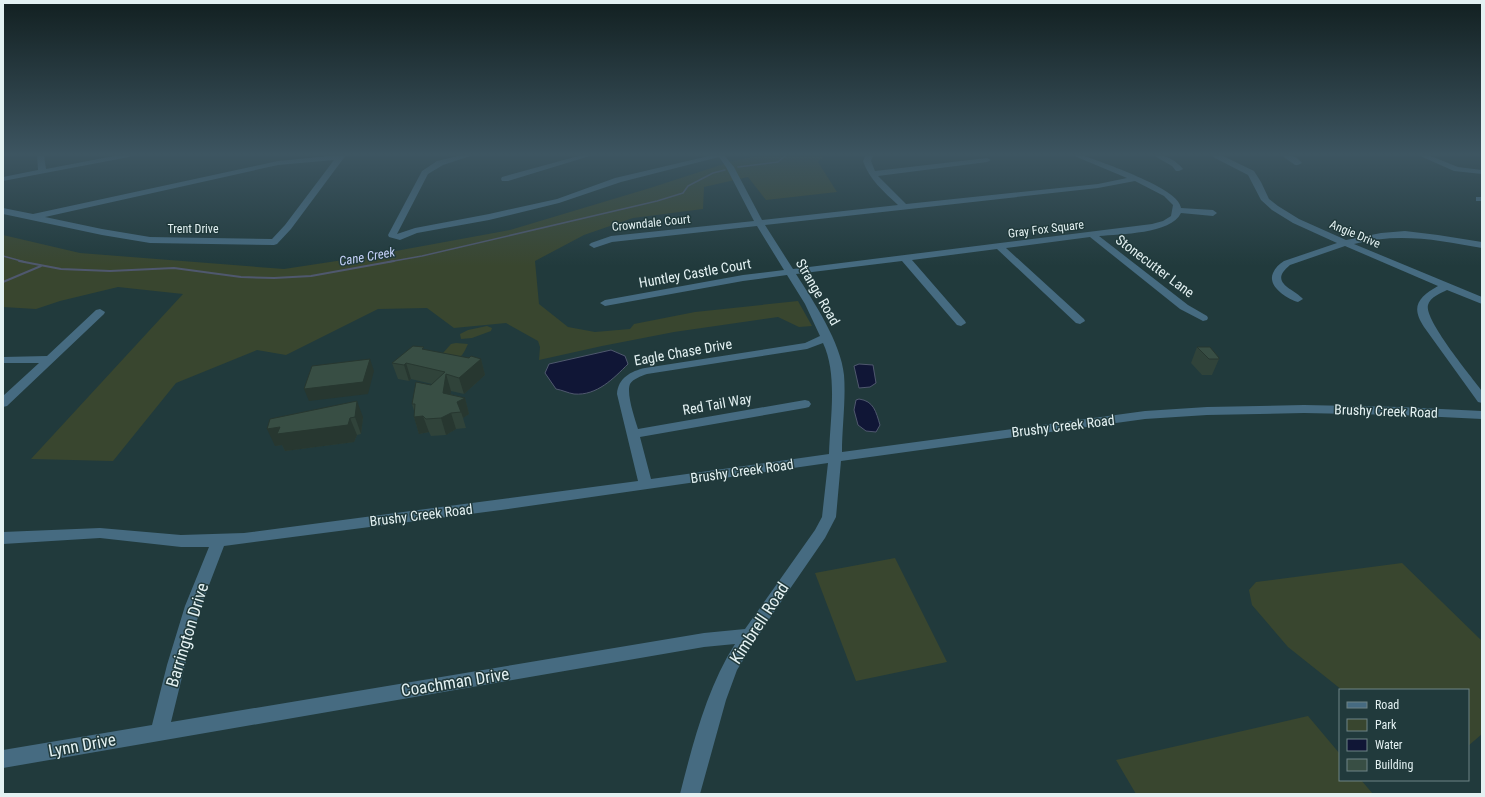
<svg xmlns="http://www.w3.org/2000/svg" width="1485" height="797" viewBox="0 0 1485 797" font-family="'Roboto Condensed',sans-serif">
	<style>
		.green { fill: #39462f }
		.water { fill: #101636; stroke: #4f586e }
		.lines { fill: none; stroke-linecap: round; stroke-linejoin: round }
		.stream-far1 { stroke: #4f586e; stroke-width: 1.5 }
		.stream { stroke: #4f586e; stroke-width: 2 }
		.minor { fill: #466b81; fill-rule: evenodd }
		.wall { fill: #30433a }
		.shaded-wall { fill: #273730 }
		.building { fill: #384e44; stroke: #273730 }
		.labels { text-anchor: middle; stroke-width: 3; stroke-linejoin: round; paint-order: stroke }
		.far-street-label { font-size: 12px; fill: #e3f1f2; stroke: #213a3c }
		.far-water-label { font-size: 13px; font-style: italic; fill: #c6d2f9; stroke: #213a3c }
		.street-label { font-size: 14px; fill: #e3f1f2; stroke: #213a3c }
		.near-street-label { font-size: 17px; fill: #e3f1f2; stroke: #213a3c }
	</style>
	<rect width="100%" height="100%" fill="#213a3c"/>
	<g class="green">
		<polygon points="761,155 825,155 818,162 837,192 766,200 748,177 704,187 703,209 633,218 584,235 535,261 539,304 568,327 595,332 630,329 634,324 695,312 798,301 812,326 799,327 778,317 674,332 602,346 539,360 540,347 538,341 506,323 454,328 427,308 378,309 286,355 257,350 176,383 113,461 31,459 183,294 118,287 60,301 36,309 3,307 3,235 80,253 284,269 363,257 510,230 650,188 733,161"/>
		<polygon points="487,326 492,328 491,331 472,338 461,339 460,334 468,330"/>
		<path d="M 456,343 L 468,344 C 461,359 461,359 444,356 L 443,353 L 451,344 Z"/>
		<polygon points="895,558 947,662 856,681 815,573"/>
		<polygon points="1402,563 1482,641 1482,734 1468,746 1468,690 1342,690 1288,647 1252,605 1249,590 1256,582"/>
		<polygon points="1308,716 1340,754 1340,780 1361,780 1373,794 1136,794 1116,760"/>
	</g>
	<g class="water">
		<path d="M 611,350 L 625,356 L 628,364 C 614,378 597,396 574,394 C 568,393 562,390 556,389 L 545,373 L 549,364 Z"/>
		<polygon points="859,364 873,365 876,383 870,387 859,388 854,366"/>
		<path d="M 859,399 C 874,401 876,412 880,425 L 876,432 L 866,431 L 858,425 L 854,410 L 856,400 Z"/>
	</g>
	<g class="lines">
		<g class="stream-far1">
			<polyline points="738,167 778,162 786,155"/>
			<polyline points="3,256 25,262"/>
			<polyline points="388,262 422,256 657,201 683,193 688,186 713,173 725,170"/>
		</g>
		<g class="stream">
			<polyline points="19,261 61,269 110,271 174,268 241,277 274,278 311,276 394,261"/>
			<polyline points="3,282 41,266"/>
		</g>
		<g class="minor">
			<polygon points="37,155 44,155 46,169 119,155 133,155 129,157 3,181 3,177 38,170"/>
			<path d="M 339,155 L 346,155 L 291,229 L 277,244 L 274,245 L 150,243 L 102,235 L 3,214 L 3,208 L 33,214 L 278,161 ZM 334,160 L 285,225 L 272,239 L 150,237 L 102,229 L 45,217 L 278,165 Z"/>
			<path d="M 462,155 L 473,155 L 443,165 L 428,174 L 397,234 L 415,228 L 489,214 L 557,199 L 615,178 L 713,155 L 724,155 L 734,167 L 762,220 L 898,205 C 884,192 869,179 863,161 L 866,155 L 873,155 L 871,161 L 875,171 L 987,158 L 991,160 L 987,162 L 878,176 L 906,204 L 1098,184 L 1127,178 L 1072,155 L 1082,155 C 1100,162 1180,188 1181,208 L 1213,210 L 1217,213 L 1213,216 L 1181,213 C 1171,234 1120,234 1099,236 L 1188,305 L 1207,316 L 1208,318 L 1207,320 L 1203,321 L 1180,309 L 1090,237 L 1006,248 L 1084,319 L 1085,321 L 1080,324 L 1076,323 L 997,249 L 912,260 L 965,321 L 966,323 L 961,326 L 957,325 L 902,261 L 796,274 C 814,302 841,343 844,375 C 846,399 842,428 842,452 L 1145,411 L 1207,407 L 1304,405 L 1400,407 L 1482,411 L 1482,419 L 1400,415 L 1304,413 L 1207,415 L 1145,419 L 841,461 L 836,517 L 825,538 L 763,628 L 737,670 L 726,700 L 700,794 L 680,794 C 693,743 707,688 735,644 L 704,647 L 3,768 L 3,750 L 152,725 L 167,665 L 185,606 L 209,547 L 181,547 L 100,538 L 3,544 L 3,532 L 100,528 L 181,535 L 244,533 L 638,481 L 617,394 C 618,378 631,371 645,368 L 805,343 L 820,336 L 805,304 L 787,275 L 743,281 L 605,306 L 600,303 L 605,300 L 743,275 L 784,270 L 757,226 L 612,242 L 594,248 L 589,245 L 591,243 L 611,236 L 754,221 L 726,167 L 719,157 L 621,182 L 559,203 L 489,220 L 417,233 L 400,240 L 389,237 L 388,235 L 422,171 L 437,161 ZM 1135,181 L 1164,196 L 1173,205 L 1171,216 L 1163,221 L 1152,224 L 793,269 L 765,225 L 1098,188 ZM 823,343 C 838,375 830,419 829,454 L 651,479 L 640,437 L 805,408 L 809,407 L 811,404 L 809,401 L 805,400 L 638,429 C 635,419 626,394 630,384 C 633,379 641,376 647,374 L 807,349 ZM 828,463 L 822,517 L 815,530 L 745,629 L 704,633 L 171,722 L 185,665 L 201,606 L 224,546 L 501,510 Z"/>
			<polygon points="582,155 593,155 508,181 502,181 501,179 502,177"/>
			<path d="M 1153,155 C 1165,154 1176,160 1183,169 L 1179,171 L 1176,171 L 1172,166 Z"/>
			<path d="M 1213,155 L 1221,155 L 1254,171 L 1261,182 L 1269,199 L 1278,206 L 1299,219 L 1346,240 L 1381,233 L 1405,231 L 1438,235 L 1482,242 L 1482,248 C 1439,240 1398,232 1354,244 L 1482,297 L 1482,304 L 1447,290 C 1441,293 1430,297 1428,305 C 1424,320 1471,376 1482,391 L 1482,403 L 1478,402 L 1424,327 C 1410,306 1419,297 1438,286 L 1345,246 L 1290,265 C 1268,283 1293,288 1303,299 L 1298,302 C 1287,299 1267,286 1273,273 C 1275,268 1279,264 1284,261 L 1337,243 L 1293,223 L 1272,210 L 1261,200 L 1248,175 L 1213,157 Z"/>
			<path d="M 1281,155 C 1290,154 1296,156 1302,163 L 1298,165 L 1295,165 Z"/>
			<polygon points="1418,155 1428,155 1458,167 1482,170 1482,174 1454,171"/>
			<rect x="1476" y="197" width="6" height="4"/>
			<polygon points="100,309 105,312 104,314 7,406 3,407 3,396 39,363 3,363 3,357 47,356 96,310"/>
		</g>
	</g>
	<g class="wall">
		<polygon points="1197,347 1219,359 1212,375 1202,375 1191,363"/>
		<polygon points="425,350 469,358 481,359 485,375 464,394 451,391 450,394 465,398 469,414 463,418 466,428 456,429 446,435 431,436 429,432 419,434 414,417 414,411 412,404 432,384 411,379 409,381 398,379 392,363"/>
		<polygon points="363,417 361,434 357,435 354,442 285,451 282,445 275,446 270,419"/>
	</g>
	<g class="shaded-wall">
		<polygon points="370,359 374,371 368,394 309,401 304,389"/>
		<polygon points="481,359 485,375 464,394 459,378"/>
		<polygon points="406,363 411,379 409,381 404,365"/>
		<polygon points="446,374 451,391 448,409 443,393"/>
		<polygon points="465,398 469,414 463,418 461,412 457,402"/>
		<polygon points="357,401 363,417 361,434 355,417"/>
		<polygon points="451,413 456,429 446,435 441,418"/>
		<polygon points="423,416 429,432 419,434 414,417"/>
		<polygon points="350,418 357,435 354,442 285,451 282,445 275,446 267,429"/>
	</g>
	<g class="building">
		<polygon points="413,346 424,347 422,349 469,358 471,356 481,359 459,378 446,374 443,393 465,398 457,402 461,412 451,413 441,418 426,419 423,416 414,417 415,404 412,404 416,382 431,385 445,372 406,363 404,365 392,363"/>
		<polygon points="1197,347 1210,347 1219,358 1219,359 1209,359"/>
		<polygon points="370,359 363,382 304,389 312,366"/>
		<polygon points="357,401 355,417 350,418 348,425 277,434 280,427 267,429 270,419"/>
	</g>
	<linearGradient id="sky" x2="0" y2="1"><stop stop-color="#122021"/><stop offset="0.58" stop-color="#3d5561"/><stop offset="1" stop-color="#3d5561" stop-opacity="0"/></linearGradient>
	<rect width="1485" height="266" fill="url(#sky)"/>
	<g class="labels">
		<g class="far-street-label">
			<text transform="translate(651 223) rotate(-6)" y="4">Crowndale Court</text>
			<text x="193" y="233">Trent Drive</text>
			<text transform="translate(1046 229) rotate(-7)" y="4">Gray Fox Square</text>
			<text transform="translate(1355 234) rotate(23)" y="4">Angie Drive</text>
		</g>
		<g class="far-water-label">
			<text transform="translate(367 256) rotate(-10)" y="5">Cane Creek</text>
		</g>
		<g class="street-label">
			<text transform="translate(1155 266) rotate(37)" y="5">Stonecutter Lane</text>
			<text transform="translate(695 273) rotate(-10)" y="5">Huntley Castle Court</text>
			<text transform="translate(818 292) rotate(60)" y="5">Strange Road</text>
			<text transform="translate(683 352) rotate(-10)" y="5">Eagle Chase Drive</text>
			<text transform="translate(717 404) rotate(-10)" y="5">Red Tail Way</text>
			<text transform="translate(1386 411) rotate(2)" y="5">Brushy Creek Road</text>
			<text transform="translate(1063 426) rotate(-7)" y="5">Brushy Creek Road</text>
			<text transform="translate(742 471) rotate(-8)" y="5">Brushy Creek Road</text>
			<text transform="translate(421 515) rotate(-7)" y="5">Brushy Creek Road</text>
		</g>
		<g class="near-street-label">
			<text transform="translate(759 623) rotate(-57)" y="6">Kimbrell Road</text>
			<text transform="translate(187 635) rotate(-73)" y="6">Barrington Drive</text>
			<text transform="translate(455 682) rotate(-9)" y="6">Coachman Drive</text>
			<text transform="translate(82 745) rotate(-10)" y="6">Lynn Drive</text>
		</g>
	</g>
	<rect width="1485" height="797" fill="none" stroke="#e3f1f2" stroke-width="8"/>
	<rect x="1339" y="689" width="130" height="92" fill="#213a3c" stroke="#6f8385"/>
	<rect x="1347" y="702" width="20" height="6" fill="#466b81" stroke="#6f8385"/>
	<text x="1375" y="709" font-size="12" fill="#e3f1f2">Road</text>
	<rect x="1347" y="719" width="20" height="12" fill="#39462f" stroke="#6f8385"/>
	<text x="1375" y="729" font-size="12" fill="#e3f1f2">Park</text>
	<rect x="1347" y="739" width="20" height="12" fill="#101636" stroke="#6f8385"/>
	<text x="1375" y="749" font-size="12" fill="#e3f1f2">Water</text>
	<rect x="1347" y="759" width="20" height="12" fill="#384e44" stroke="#6f8385"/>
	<text x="1375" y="769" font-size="12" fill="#e3f1f2">Building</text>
</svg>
